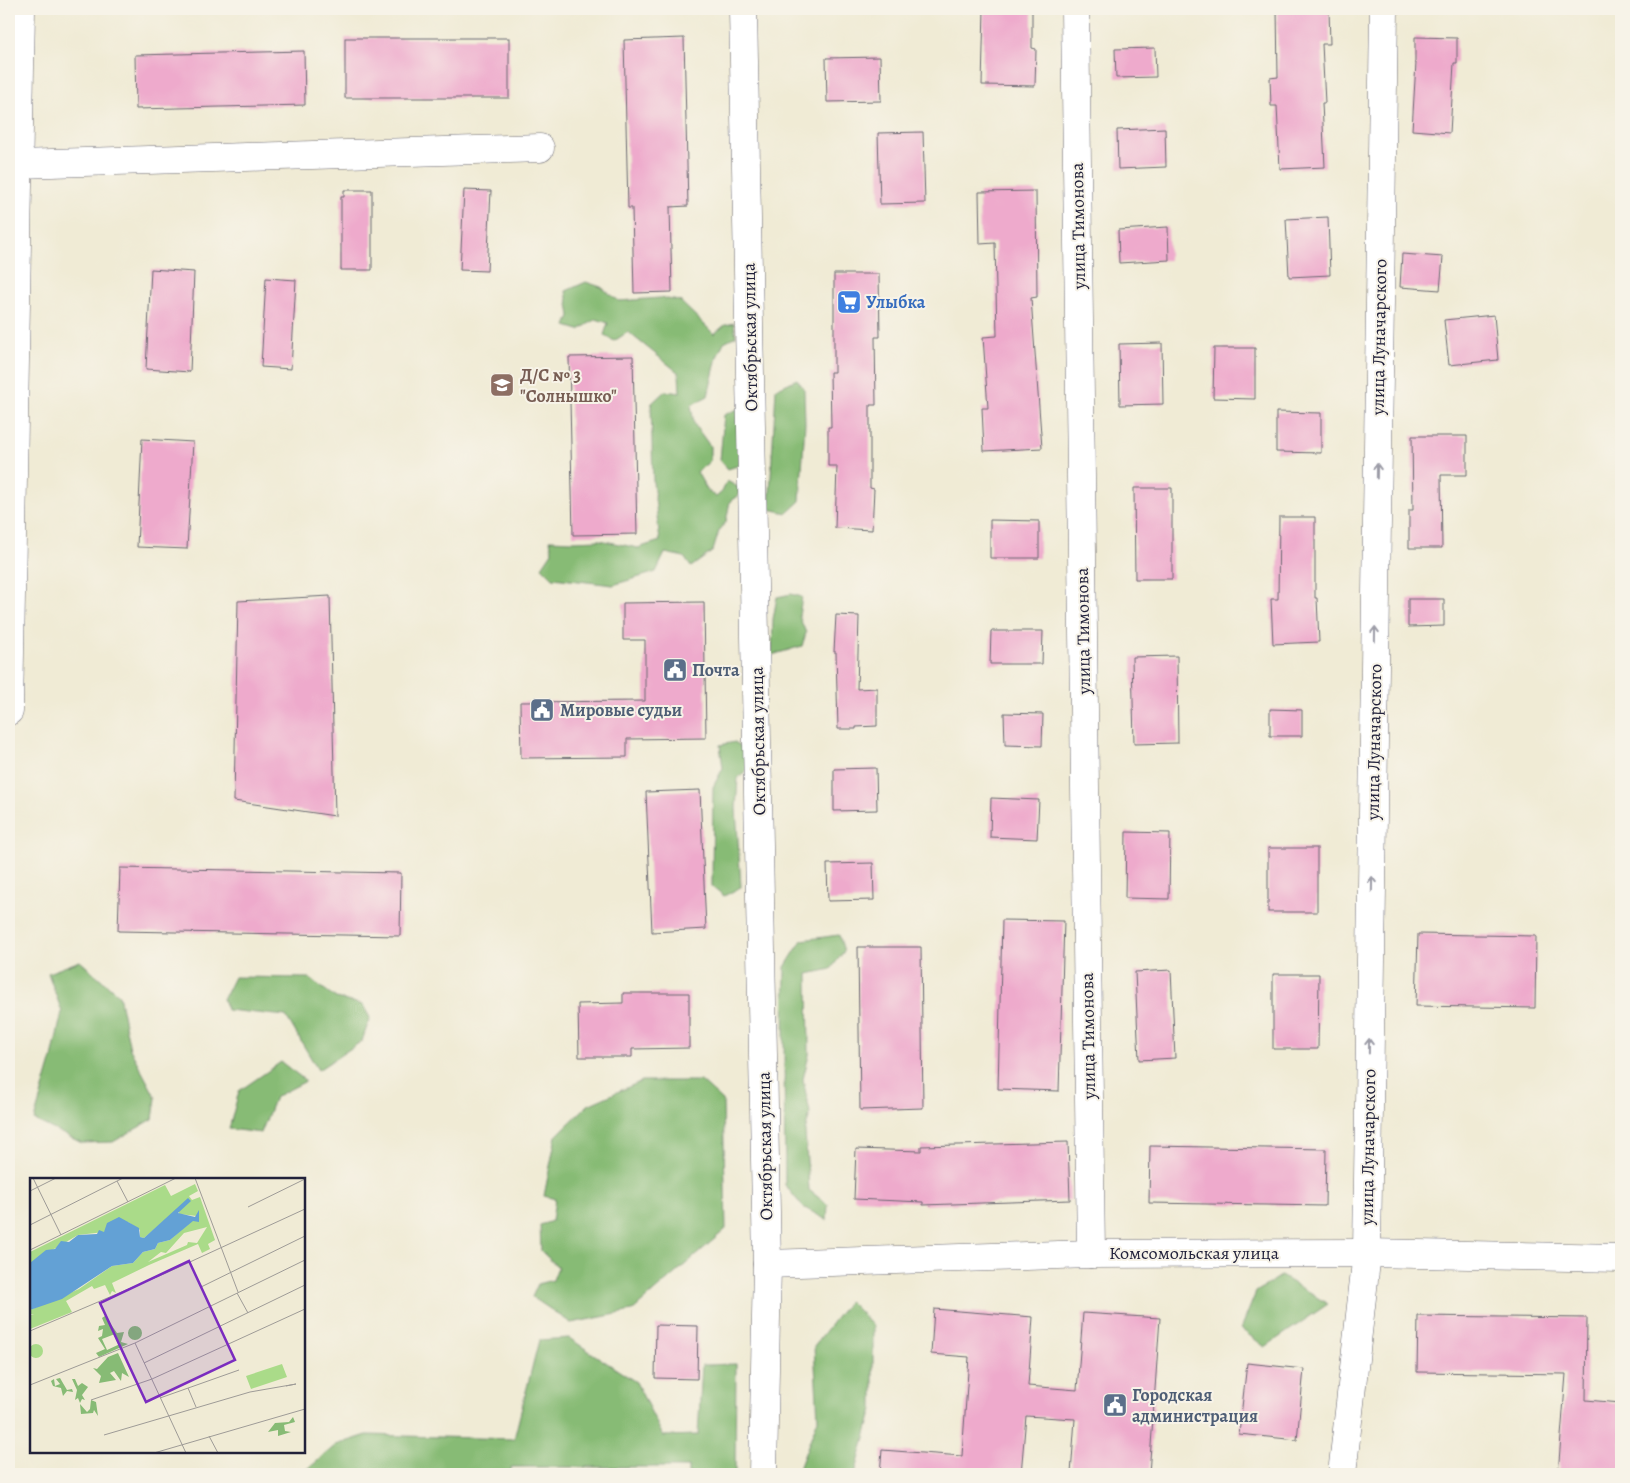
<svg xmlns="http://www.w3.org/2000/svg" width="1630" height="1483" viewBox="0 0 1630 1483" font-family="Alegreya,serif">
	<style>
		.forest { fill: #87bb75; stroke: #546e58 }
		.building { fill: #eac }
		.lines { fill: none; stroke-linecap: round; stroke-linejoin: round }
		.minor-casing { stroke: #6a6871; stroke-width: 29 }
		.minor { stroke: #fff; stroke-width: 28 }
		.oneway { stroke: #9c9ca7 }
		.labels { text-anchor: middle; stroke-width: 4; stroke-linejoin: round; paint-order: stroke }
		.street-label { font-size: 18px; fill: #22223b; stroke: #f7f3e8 }
		.shop-label { font-size: 18px; font-weight: bold; fill: #366cbe; stroke: #f7f3e8; text-anchor: start }
		.education-label { font-size: 18px; font-weight: bold; fill: #785e54; stroke: #f7f3e8; text-anchor: start }
		.service-label { font-size: 18px; font-weight: bold; fill: #4e5e75; stroke: #f7f3e8; text-anchor: start }
		.inset-road { fill: none; stroke: #9e9b97; stroke-width: 1 }
		.view { fill: #7b2cbf; fill-opacity: 0.15; stroke: #7b2cbf; stroke-width: 2.5 }
		.inset-edge { fill: none; stroke: #22223b; stroke-width: 2.5 }
	</style>
	<rect width="100%" height="100%" fill="#f7f3e8"/>
	<filter id="ink" filterUnits="userSpaceOnUse"><feTurbulence type="fractalNoise" baseFrequency=".02" numOctaves="2"/><feDisplacementMap in="SourceGraphic" scale="10" xChannelSelector="R" yChannelSelector="G"/><feConvolveMatrix kernelMatrix="1 2 1 2 8 2 1 2 1" color-interpolation-filters="sRGB"/></filter>
	<filter id="wash" filterUnits="userSpaceOnUse"><feTurbulence type="fractalNoise" baseFrequency=".0096" numOctaves="4" result="noise"/><feDisplacementMap in="SourceGraphic" scale="20" xChannelSelector="R" yChannelSelector="G"/><feGaussianBlur stdDeviation="1.12" result="paint"/><feColorMatrix in="noise" values="0 0 0 0 0 0 0 0 0 0 0 0 0 0 0 0 0 1.4 0 .05"/><feComposite in="paint" operator="in"/></filter>
	<g filter="url(#wash)">
		<rect width="100%" height="100%" fill="#f0ebd5"/>
		<g class="forest">
			<polygon points="586,282 601,287 619,301 660,298 680,301 714,334 725,325 734,323 736,336 724,342 717,357 708,396 691,405 694,424 710,446 710,461 697,472 707,490 716,497 722,492 727,481 738,487 739,495 730,501 726,522 719,531 713,551 691,567 684,557 665,553 656,572 613,585 553,578 542,567 552,552 550,540 572,541 600,540 638,548 660,541 653,482 651,404 665,391 680,393 679,373 628,332 614,341 604,335 608,323 596,319 579,330 566,326 570,316 566,291"/>
			<polygon points="797,379 804,389 805,423 800,501 787,513 769,509 776,389"/>
			<polygon points="740,408 740,465 728,469 720,460 724,415"/>
			<polygon points="791,594 802,597 799,616 806,633 802,646 772,655 773,619 777,597"/>
			<polygon points="735,742 746,751 747,770 738,778 736,808 741,887 724,896 712,886 713,787 723,768 720,745"/>
			<polygon points="839,935 844,951 831,969 808,974 809,1055 803,1079 810,1113 805,1132 809,1190 828,1205 827,1220 803,1207 785,1185 784,1040 785,967 802,940"/>
			<polygon points="80,961 119,995 130,1049 156,1098 153,1119 113,1142 82,1143 34,1120 52,1058 62,1012 48,973"/>
			<polygon points="234,977 309,978 336,998 363,1005 370,1018 362,1041 318,1070 286,1016 227,1010 223,999"/>
			<polygon points="281,1062 306,1081 275,1097 261,1133 229,1129 239,1091"/>
			<polygon points="642,1081 701,1081 723,1101 726,1229 632,1311 571,1323 532,1297 538,1284 553,1280 558,1267 541,1251 540,1225 552,1221 555,1199 544,1196 556,1136 588,1105"/>
			<polygon points="1281,1276 1328,1304 1265,1347 1241,1329 1256,1292"/>
			<polygon points="849,1301 873,1326 873,1409 855,1474 797,1474 818,1419 814,1346"/>
			<polygon points="569,1338 636,1382 663,1436 698,1435 702,1365 736,1364 735,1474 688,1474 688,1467 511,1467 511,1474 302,1474 336,1445 367,1435 514,1439 539,1340"/>
		</g>
		<g id="blocks">
			<g class="building">
				<polygon points="984,9 1032,9 1032,48 1036,49 1035,86 982,85"/>
				<polygon points="1277,9 1329,9 1330,44 1322,44 1325,103 1322,103 1325,167 1280,169 1277,106 1271,106 1270,78 1278,77"/>
				<polygon points="1415,37 1457,38 1457,63 1454,63 1450,133 1412,130 1416,63 1415,63"/>
				<rect x="345" y="38" width="164" height="60"/>
				<polygon points="684,38 688,206 670,207 672,292 634,293 632,208 628,208 624,40"/>
				<polygon points="1155,48 1156,77 1116,78 1115,49"/>
				<polygon points="304,51 305,105 136,109 135,55"/>
				<polygon points="880,57 881,101 827,102 826,58"/>
				<polygon points="1165,128 1166,167 1118,169 1117,130"/>
				<polygon points="923,132 925,203 880,204 878,133"/>
				<polygon points="344,190 372,190 372,270 341,270 341,197 344,197"/>
				<polygon points="464,190 491,191 487,271 460,270"/>
				<polygon points="1036,191 1037,297 1031,298 1042,448 984,451 982,408 988,408 983,337 997,336 995,243 980,244 979,192"/>
				<polygon points="1328,217 1330,275 1289,277 1286,219"/>
				<polygon points="1168,227 1169,260 1119,263 1118,230"/>
				<polygon points="1402,254 1443,257 1440,290 1400,287"/>
				<polygon points="151,269 194,272 190,372 146,369"/>
				<polygon points="834,274 879,274 880,337 875,337 876,405 870,405 870,488 874,489 872,530 835,528 837,466 828,466 828,427 831,427 830,372 834,372"/>
				<polygon points="266,278 296,280 291,369 261,367"/>
				<polygon points="1494,315 1498,360 1449,365 1444,320"/>
				<polygon points="1162,343 1163,404 1120,405 1119,344"/>
				<polygon points="1214,348 1255,348 1255,399 1213,398"/>
				<polygon points="633,356 637,534 573,535 569,357"/>
				<polygon points="1276,412 1321,413 1321,453 1276,452"/>
				<polygon points="1412,436 1467,436 1467,475 1441,475 1442,548 1409,548 1409,510 1413,510"/>
				<polygon points="142,439 193,442 187,549 137,547"/>
				<polygon points="1134,488 1172,488 1172,579 1135,579"/>
				<polygon points="1279,517 1315,517 1315,598 1317,598 1319,642 1273,644 1271,599 1278,599"/>
				<polygon points="990,520 1039,521 1039,558 990,558"/>
				<polygon points="330,596 335,816 234,801 238,601"/>
				<polygon points="1408,599 1444,599 1444,626 1408,627"/>
				<polygon points="704,602 706,738 627,739 627,757 521,758 520,702 645,701 645,640 623,640 623,603"/>
				<polygon points="836,615 859,616 857,689 877,688 877,726 856,727 856,729 838,729 836,652 834,652"/>
				<polygon points="991,631 1043,631 1042,664 990,664"/>
				<polygon points="1177,656 1178,743 1134,744 1132,657"/>
				<polygon points="1270,709 1302,710 1302,736 1270,736"/>
				<polygon points="1004,713 1043,714 1042,746 1005,745"/>
				<polygon points="876,768 877,810 834,811 834,769"/>
				<polygon points="700,790 706,929 652,932 646,792"/>
				<polygon points="991,798 1039,800 1037,839 990,837"/>
				<polygon points="1126,832 1170,833 1169,899 1125,898"/>
				<rect x="1268" y="848" width="49" height="64"/>
				<polygon points="873,863 874,900 828,901 827,864"/>
				<polygon points="120,868 401,873 400,936 118,931"/>
				<polygon points="1002,920 1064,921 1059,1091 998,1089"/>
				<polygon points="1418,934 1536,936 1535,1008 1416,1006"/>
				<polygon points="858,947 921,947 923,1108 860,1110"/>
				<polygon points="1171,970 1175,1058 1139,1060 1135,972"/>
				<polygon points="1273,974 1319,974 1318,1049 1273,1049"/>
				<polygon points="623,993 689,993 689,1048 632,1049 632,1057 579,1057 578,1004 623,1003"/>
				<polygon points="1068,1142 1070,1200 923,1205 923,1202 854,1199 856,1149 921,1151 921,1146"/>
				<polygon points="1150,1146 1326,1149 1325,1206 1149,1203"/>
				<polygon points="934,1309 1033,1317 1028,1386 1077,1390 1083,1313 1160,1318 1149,1474 1071,1474 1075,1419 1026,1416 1021,1474 880,1474 882,1450 962,1456 969,1357 931,1354"/>
				<polygon points="1418,1316 1587,1318 1586,1400 1621,1403 1621,1474 1558,1474 1566,1374 1417,1372"/>
				<polygon points="656,1325 698,1326 697,1379 655,1378"/>
				<polygon points="1247,1363 1304,1369 1297,1440 1239,1434"/>
			</g>
		</g>
	</g>
	<g filter="url(#ink)">
		<use href="#blocks" fill-opacity="0" stroke="#6a6871" stroke-width="1"/>
		<g class="lines">
			<defs>
				<g id="minor">
					<polyline points="743,9 767,1264 763,1474"/>
					<polyline points="1075,9 1091,1254"/>
					<polyline points="19,164 540,148"/>
					<polyline points="9,711 21,9"/>
					<polyline points="767,1264 1091,1254 1367,1253 1621,1258"/>
					<polyline points="1342,1474 1367,1253 1384,9"/>
				</g>
			</defs>
			<use href="#minor" class="minor-casing"/>
			<use href="#minor" class="minor"/>
		</g>
		<defs><path id="oneway-shaft" d="M-6 0H5M1.5-3L5.5 0L1.5 3" fill="none" stroke-width="1.6" stroke-linecap="round" stroke-linejoin="round" transform="scale(1.25)"/></defs>
		<g class="oneway">
			<use href="#oneway-shaft" transform="translate(1377 471) rotate(-89)"/>
			<use href="#oneway-shaft" transform="translate(1375 634) rotate(-89)"/>
			<use href="#oneway-shaft" transform="translate(1372 884) rotate(-89)"/>
			<use href="#oneway-shaft" transform="translate(1369 1046) rotate(-89)"/>
		</g>
	</g>
	<defs>
		<symbol id="supermarket-square" viewBox="-11 -11 22 22"><rect x="-9" y="-9" width="18" height="18" rx="4" fill="#3f7fe0" stroke="#f7f3e8"/><path d="M-6-5.5h2.5l.6 2H6L4.5 2H-2.5L-4.4-4H-6ZM-1.5 3.2a1.3 1.3 0 1 0 .1 0ZM3 3.2a1.3 1.3 0 1 0 .1 0Z" fill="#fff"/></symbol>
		<symbol id="school-square" viewBox="-11 -11 22 22"><rect x="-9" y="-9" width="18" height="18" rx="4" fill="#8d6e63" stroke="#f7f3e8"/><path d="M0-5L7-2L0 1L-7-2ZM-4 1L0 2.5L4 1V4Q0 6-4 4Z" fill="#fff"/></symbol>
		<symbol id="civic-square" viewBox="-11 -11 22 22"><rect x="-9" y="-9" width="18" height="18" rx="4" fill="#5c6f8a" stroke="#f7f3e8"/><path d="M-.6-6.5H3V-4.5H.6V-3L4-1V1h2V6H-6V1h2V-1L-.6-3ZM-1.2 2.5V6h2.4V2.5Z" fill="#fff"/></symbol>
	</defs>
	<g fill-rule="evenodd">
		<use href="#supermarket-square" x="835" y="288" width="28" height="28"/>
		<use href="#school-square" x="488" y="371" width="28" height="28"/>
		<use href="#civic-square" x="661" y="656" width="28" height="28"/>
		<use href="#civic-square" x="528" y="696" width="28" height="28"/>
		<use href="#civic-square" x="1101" y="1391" width="28" height="28"/>
	</g>
	<g class="labels">
		<g class="street-label">
			<text transform="translate(1078 226) rotate(-91)" y="6">улица Тимонова</text>
			<text transform="translate(750 337) rotate(-91)" y="6">Октябрьская улица</text>
			<text transform="translate(1379 337) rotate(-89)" y="6">улица Луначарского</text>
			<text transform="translate(1083 631) rotate(-91)" y="6">улица Тимонова</text>
			<text transform="translate(758 741) rotate(-91)" y="6">Октябрьская улица</text>
			<text transform="translate(1374 742) rotate(-89)" y="6">улица Луначарского</text>
			<text transform="translate(1088 1036) rotate(-91)" y="6">улица Тимонова</text>
			<text transform="translate(765 1146) rotate(-91)" y="6">Октябрьская улица</text>
			<text transform="translate(1368 1147) rotate(-89)" y="6">улица Луначарского</text>
			<text x="1194" y="1259">Комсомольская улица</text>
		</g>
		<g class="shop-label">
			<text x="866" y="308">Улыбка</text>
		</g>
		<g class="education-label">
			<text x="520" y="381">Д/С № 3<tspan x="520" dy="21">"Солнышко"</tspan></text>
		</g>
		<g class="service-label">
			<text x="692" y="676">Почта</text>
			<text x="560" y="716">Мировые судьи</text>
			<text x="1132" y="1401">Городская<tspan x="1132" dy="21">администрация</tspan></text>
		</g>
	</g>
	<g transform="translate(30 1178)">
		<rect width="275" height="275" fill="#f0ebd5"/>
		<path d="M 165,6 L 168,13 L 159,18 L 162,22 L 170,19 L 185,62 L 178,66 L 180,71 L 172,75 L 168,66 L 119,87 L 82,105 L 86,115 L 82,113 L 80,117 L 75,107 L 64,111 L 62,108 L 36,123 L 42,134 L 0,151 L 0,137 L 4,136 L 0,136 L 0,132 L 49,111 L 82,88 L 103,85 L 113,74 L 125,71 L 128,65 L 140,62 L 167,38 L 149,36 L 149,32 L 157,23 L 114,60 L 110,59 L 110,52 L 98,44 L 74,54 L 48,57 L 0,85 L 0,74 L 135,7 L 141,18 ZM 177,49 L 167,65 L 158,64 L 157,67 L 118,84 L 131,74 L 136,75 L 154,55 ZM-1 173a7 7 0 1 1 14 0a7 7 0 1 1-14 0ZM 252,186 L 257,199 L 221,211 L 216,198 Z" fill="#aadb89" fill-rule="evenodd"/>
		<path d="M 75,138 L 87,155 L 94,154 L 91,164 L 98,166 L 69,179 L 66,175 L 75,171 L 68,160 L 72,158 L 73,151 L 68,153 L 69,148 L 75,147 L 72,140 ZM 85,156 L 90,166 L 77,172 L 72,161 ZM98 155a7 7 0 1 1 14 0a7 7 0 1 1-14 0ZM 88,175 L 99,199 L 92,195 L 91,203 L 84,193 L 80,195 L 86,202 L 69,205 L 71,198 L 63,190 L 67,191 L 78,179 ZM 30,200 L 37,212 L 42,211 L 43,214 L 37,213 L 33,218 L 31,210 L 23,208 L 21,203 L 24,201 L 25,208 L 30,206 L 26,201 ZM 42,201 L 45,201 L 48,208 L 52,205 L 58,209 L 52,217 L 55,222 L 52,221 L 50,225 L 48,220 L 45,222 L 47,212 ZM 61,222 L 66,224 L 68,238 L 64,232 L 63,235 L 51,236 L 50,226 L 57,234 L 60,231 ZM 263,239 L 265,244 L 254,247 L 255,253 L 261,254 L 248,258 L 248,252 L 238,254 L 245,245 L 259,244 Z" fill="#87bb75" fill-rule="evenodd"/>
		<path d="M 158,20 L 161,23 L 148,35 L 165,39 L 169,32 L 169,44 L 163,43 L 140,62 L 128,65 L 125,71 L 113,74 L 103,85 L 82,88 L 32,121 L 0,132 L 0,85 L 16,72 L 25,71 L 31,63 L 39,64 L 48,57 L 67,56 L 69,52 L 74,54 L 77,45 L 89,39 L 109,50 L 110,59 L 114,60 Z" fill="#63a1d5"/>
		<path class="inset-road" d="M 3,0 L 31,57M 165,0 L 208,114M 87,3 L 98,24M 0,13 L 26,0M 218,29 L 275,1M 0,47 L 93,0M 0,72 L 146,0M 171,109 L 275,58M 207,115 L 218,135M 0,153 L 136,95 L 275,31M 105,165 L 156,275M 114,185 L 275,107M 0,207 L 105,165 L 275,82M 158,210 L 166,229M 130,220 L 209,192M 61,222 L 122,201 L 275,131M 74,257 L 220,214 L 266,206 L 256,208M 179,258 L 188,275M 124,275 L 275,231"/>
		<path class="view" d="M 159,83 L 205,182 L 116,224 L 70,125 Z"/>
		<rect width="275" height="275" class="inset-edge"/>
	</g>
	<rect width="1630" height="1483" fill="none" stroke="#f7f3e8" stroke-width="30"/>
</svg>
